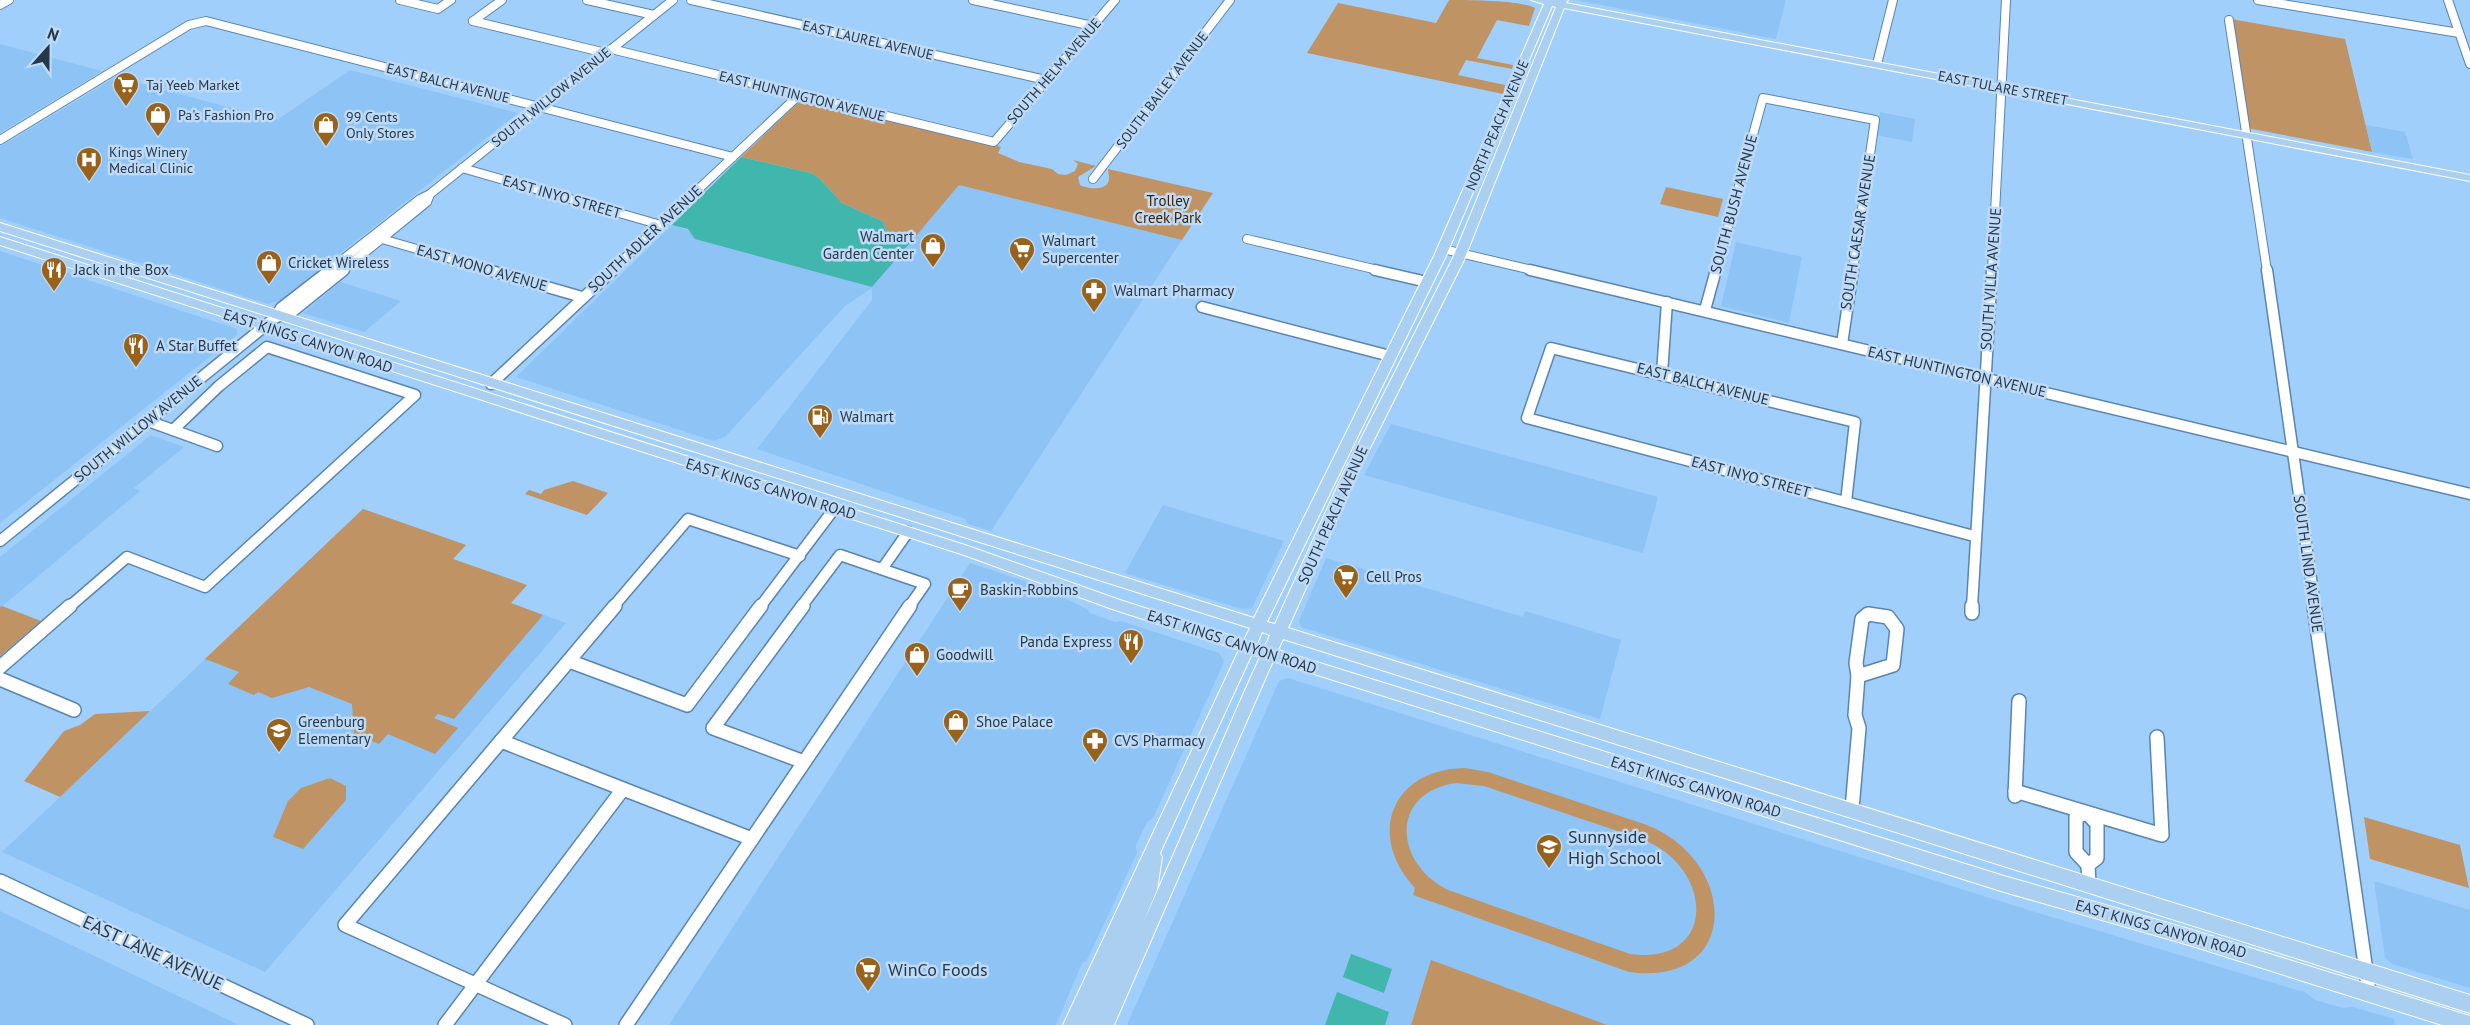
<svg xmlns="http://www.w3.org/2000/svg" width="2470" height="1025" viewBox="0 0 2470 1025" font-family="'PT Sans',sans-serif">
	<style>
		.built { fill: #8ec3f5 }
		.green { fill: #bf9363; fill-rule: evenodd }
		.water { fill: #41b6ac }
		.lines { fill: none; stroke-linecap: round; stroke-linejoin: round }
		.minor-far2-casing { stroke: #5985af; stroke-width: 10 }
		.minor-far1-casing { stroke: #5985af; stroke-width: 13 }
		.minor-casing { stroke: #5985af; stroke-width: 16 }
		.major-casing { stroke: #fff; stroke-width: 2 }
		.minor-far2 { stroke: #fff; stroke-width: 8 }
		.minor-far1 { stroke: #fff; stroke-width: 10 }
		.minor { stroke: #fff; stroke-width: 13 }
		.major { fill: #aacff1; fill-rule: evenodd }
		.labels { text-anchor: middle; stroke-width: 5; stroke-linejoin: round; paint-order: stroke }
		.far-street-label { font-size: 14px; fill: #25384a; stroke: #bedaf6 }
		.far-poi-label { font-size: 14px; fill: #25384a; stroke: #bedaf6; text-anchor: start }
		.street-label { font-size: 15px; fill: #25384a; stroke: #bedaf6 }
		.park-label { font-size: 15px; fill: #3e2300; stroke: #bedaf6 }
		.poi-label { font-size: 15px; fill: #25384a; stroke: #bedaf6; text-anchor: start }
		.near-poi-label { font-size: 18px; fill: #25384a; stroke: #bedaf6; text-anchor: start }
		.near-street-label { font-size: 18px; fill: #25384a; stroke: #bedaf6 }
	</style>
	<rect width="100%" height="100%" fill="#a0cffc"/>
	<g class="built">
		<polygon points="1576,0 1786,0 1776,39"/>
		<polygon points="0,44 102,71 0,133"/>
		<polygon points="350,70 518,113 280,301 268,304 0,218 0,147 116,77 277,120"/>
		<polygon points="1880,112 1915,119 1912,142 1876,135"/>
		<polygon points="2366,125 2405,132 2413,159 2372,152"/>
		<polygon points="959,185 1182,240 991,531 968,524 965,519 757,449 872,300 872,288 845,306 726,436 714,441 516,377 672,225 872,287"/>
		<polygon points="1736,242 1802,257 1789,323 1721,306"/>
		<polygon points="0,251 237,329 237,335 0,523"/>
		<polygon points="340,282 347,284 401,301 364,332 303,313"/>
		<polygon points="1391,424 1658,497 1643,553 1364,475"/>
		<polygon points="151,435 184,447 134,488 140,491 0,608 0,557"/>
		<polygon points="1163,505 1284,541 1252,608 1242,609 1125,573"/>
		<polygon points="363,509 466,545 453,559 527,585 511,603 566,623 265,972 2,852"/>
		<polygon points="1326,558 1523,617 1525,611 1621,640 1600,719 1301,627 1299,621"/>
		<polygon points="970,563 1039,586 1087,609 1090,613 1115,622 1121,621 1219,653 1224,662 1153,818 1147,822 1136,845 1137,853 1087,960 1082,963 1056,1025 669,1025"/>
		<polygon points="1288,678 2035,912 2304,992 2315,1000 2343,1008 2353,1007 2394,1019 2395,1025 1127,1025 1279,681"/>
		<polygon points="2374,881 2470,910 2470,988 2392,964 2385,957"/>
		<polygon points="0,911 239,1025 0,1025"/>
	</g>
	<g class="green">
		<path d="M 1449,0 C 1471,0 1518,0 1535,8 L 1529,26 L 1497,20 L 1477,58 L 1513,65 L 1512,69 L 1466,60 L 1458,75 L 1505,85 L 1503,94 L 1307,53 L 1338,3 L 1436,23 Z"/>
		<polygon points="2231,19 2345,39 2372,152 2247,128"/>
		<path d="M 805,101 L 1001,147 L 998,153 L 1019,162 L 1052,169 L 1058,174 L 1066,175 L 1075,171 L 1078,164 L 1073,160 L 1096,166 L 1078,177 L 1080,185 C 1087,189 1109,192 1109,178 C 1109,175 1108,172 1108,169 L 1213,193 L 1182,240 L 959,185 L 915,237 L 885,230 L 884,222 L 842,203 L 820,179 L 811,173 L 741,157 L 798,103 Z"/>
		<polygon points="1666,187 1723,199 1718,217 1660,204"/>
		<polygon points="573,481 608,493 587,515 525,494 529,490 541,494 544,490"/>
		<polygon points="363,509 466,545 453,559 527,585 511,603 543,615 454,719 438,714 434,718 458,728 435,754 388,734 379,744 354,734 352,704 309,687 272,698 258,692 254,695 228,684 239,672 205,659"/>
		<polygon points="2,606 41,621 0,656 0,607"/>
		<polygon points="150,711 60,797 24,781 64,731 80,725 95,714"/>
		<path d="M 1465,768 L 1488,772 L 1647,825 C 1739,862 1741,987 1629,972 L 1413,895 L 1415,888 C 1366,836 1391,769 1465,768 ZM 1456,783 L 1484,786 L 1644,840 C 1715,869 1717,966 1630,954 L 1451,891 C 1395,867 1387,793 1456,783 Z"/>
		<polygon points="330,778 346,786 346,800 303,849 273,837 288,801 301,788"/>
		<polygon points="2364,817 2460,845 2469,888 2370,859"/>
		<polygon points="1431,960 1607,1025 1411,1025"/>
	</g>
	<g class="water">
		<polygon points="741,157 811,173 820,179 842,203 884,222 885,230 915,237 872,287 695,239 688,229 672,225"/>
		<polygon points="1351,954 1392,969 1384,993 1343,977"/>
		<polygon points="1337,992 1389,1012 1385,1025 1325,1025"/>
	</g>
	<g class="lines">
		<defs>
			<g id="minor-far2">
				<polyline points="400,0 438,9 451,0"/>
				<polyline points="587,0 654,15"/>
				<polyline points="691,0 1046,80"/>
				<polyline points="973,0 1093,26"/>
				<polyline points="2258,0 2459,33"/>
				<polyline points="2448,0 2470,64"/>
				<polyline points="0,5 9,0"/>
				<polyline points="2229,20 2267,271"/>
				<polyline points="473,21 606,53"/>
				<polyline points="473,21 502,0"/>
				<polyline points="611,49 994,142 1115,0"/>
				<polyline points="1877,64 1893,0"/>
				<polyline points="0,140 189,25 206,21 733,157"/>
				<polyline points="462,168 661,225"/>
				<polyline points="1093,179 1230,0"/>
				<polyline points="430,194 673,0"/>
				<polyline points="382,239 493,271"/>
				<polyline points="1247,239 1382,271"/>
				<polyline points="1443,249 1536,271"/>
				<polyline points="328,271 420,199 430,194 427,202 342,271"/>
				<polyline points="611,271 799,95"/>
				<polyline points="1716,271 1763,98 1875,120 1853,271"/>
				<polyline points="1992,271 2006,0"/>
			</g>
			<g id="minor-far1">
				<polyline points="488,270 582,297"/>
				<polyline points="1375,270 1427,282"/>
				<polyline points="1530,270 2470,494"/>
				<polyline points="2267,270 2315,607"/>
				<polyline points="1202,307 1390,356"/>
				<polyline points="1705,310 1716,270"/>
				<polyline points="276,317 281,308 330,270"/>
				<polyline points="276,317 293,311 344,270"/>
				<polyline points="1842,344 1853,270"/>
				<polyline points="1662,374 1667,302"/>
				<polyline points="491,384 613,270"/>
				<polyline points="148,421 217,446"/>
				<polyline points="1846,502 1855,422 1551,348 1527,418 1974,536"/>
				<polyline points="0,541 276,317"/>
				<polyline points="882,569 908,532"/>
				<polyline points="69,607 127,557 205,587 415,395 267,347 219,386 173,430"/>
				<polyline points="613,607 688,519 800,556"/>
				<polyline points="760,607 834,509"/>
				<polyline points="801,607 840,555 925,584 909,607"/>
				<polyline points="1972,607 1992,270"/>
			</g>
			<g id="minor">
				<polyline points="615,606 501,741 623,789"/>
				<polyline points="803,606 713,728 804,762"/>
				<polyline points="2314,606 2369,992"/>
				<polyline points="1972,613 1972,606"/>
				<polygon points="1868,614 1888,617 1897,629 1893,665 1858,676 1856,663 1862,619"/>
				<polyline points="569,661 687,705 761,606"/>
				<polyline points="0,667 70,606"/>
				<polyline points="0,679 74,710"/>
				<polyline points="501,741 345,925 565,1025"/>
				<polyline points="2015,791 2162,835 2157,737"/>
				<polyline points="2015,796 2019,701"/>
				<polyline points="1852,809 1859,728 1855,715 1858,676"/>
				<polygon points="2087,813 2097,824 2097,858 2088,865 2076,852 2076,817"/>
				<polyline points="2088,865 2089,885"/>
				<polyline points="0,881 307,1025"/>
				<polyline points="445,1025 623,789 752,839 910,606"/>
				<polyline points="626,1025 752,839"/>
			</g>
			<path id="major" d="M 1531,0 L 1568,0 L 1566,3 L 2470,175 L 2470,181 L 1564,8 L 1464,260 L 1357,474 L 1288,628 L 2470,995 L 2470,1013 L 1283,639 L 1278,650 L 2004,876 L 2189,929 L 2470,1016 L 2470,1025 L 2442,1025 L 2189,945 L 2004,892 L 1273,661 L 1114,1025 L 1063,1025 L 1239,650 L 1112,609 L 964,555 L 0,245 L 0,237 L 968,546 L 1120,600 L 1244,640 L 1250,628 L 0,231 L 0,223 L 1254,618 L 1434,256 L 1544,4 ZM 1552,6 L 1556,7 L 1452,260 L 1343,474 L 1275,624 L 1267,622 L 1446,256 ZM 1262,632 L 1270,635 L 1265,646 L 1257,644 ZM 1252,654 L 1260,657 C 1220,745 1183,835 1143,923 L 1157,890 L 1162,857 L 1160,853 Z"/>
		</defs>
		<use href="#minor-far2" class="minor-far2-casing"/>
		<use href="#minor-far1" class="minor-far1-casing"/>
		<use href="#minor" class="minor-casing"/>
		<use href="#major" class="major-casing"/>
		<use href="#minor-far2" class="minor-far2"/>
		<use href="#minor-far1" class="minor-far1"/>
		<use href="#minor" class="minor"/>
		<use href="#major" class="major"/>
	</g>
	<defs>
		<symbol id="supermarket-pin" viewBox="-11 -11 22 30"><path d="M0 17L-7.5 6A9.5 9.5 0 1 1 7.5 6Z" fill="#99621b" stroke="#bedaf6"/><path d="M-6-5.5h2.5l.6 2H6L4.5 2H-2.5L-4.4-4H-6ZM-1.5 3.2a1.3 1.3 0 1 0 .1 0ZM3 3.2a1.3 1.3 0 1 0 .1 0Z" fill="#fff"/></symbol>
		<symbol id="shop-pin" viewBox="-11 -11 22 30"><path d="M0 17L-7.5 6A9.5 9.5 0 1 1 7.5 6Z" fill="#99621b" stroke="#bedaf6"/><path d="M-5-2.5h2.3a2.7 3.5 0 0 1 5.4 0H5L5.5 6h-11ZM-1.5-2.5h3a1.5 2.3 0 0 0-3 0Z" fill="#fff"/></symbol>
		<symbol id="hospital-pin" viewBox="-11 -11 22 30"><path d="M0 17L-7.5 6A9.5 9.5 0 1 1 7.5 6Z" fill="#99621b" stroke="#bedaf6"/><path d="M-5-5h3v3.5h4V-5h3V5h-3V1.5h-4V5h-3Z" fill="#fff"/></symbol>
		<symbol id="restaurant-pin" viewBox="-11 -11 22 30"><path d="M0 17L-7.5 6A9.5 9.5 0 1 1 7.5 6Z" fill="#99621b" stroke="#bedaf6"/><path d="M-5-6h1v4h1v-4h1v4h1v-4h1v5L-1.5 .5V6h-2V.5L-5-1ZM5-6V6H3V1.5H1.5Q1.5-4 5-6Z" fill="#fff"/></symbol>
		<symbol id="pharmacy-pin" viewBox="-11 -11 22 30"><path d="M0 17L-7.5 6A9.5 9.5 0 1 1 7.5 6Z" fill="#99621b" stroke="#bedaf6"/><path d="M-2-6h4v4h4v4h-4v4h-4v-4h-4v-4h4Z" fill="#fff"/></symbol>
		<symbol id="fuel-pin" viewBox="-11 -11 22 30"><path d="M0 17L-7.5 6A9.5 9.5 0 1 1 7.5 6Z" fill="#99621b" stroke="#bedaf6"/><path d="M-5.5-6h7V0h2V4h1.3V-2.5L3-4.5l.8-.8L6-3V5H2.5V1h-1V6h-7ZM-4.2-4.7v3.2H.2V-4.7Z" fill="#fff"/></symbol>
		<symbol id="cafe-pin" viewBox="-11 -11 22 30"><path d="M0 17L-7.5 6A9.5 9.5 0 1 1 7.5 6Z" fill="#99621b" stroke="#bedaf6"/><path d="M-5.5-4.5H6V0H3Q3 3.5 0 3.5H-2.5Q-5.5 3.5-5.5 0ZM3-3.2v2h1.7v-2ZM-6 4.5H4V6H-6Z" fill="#fff"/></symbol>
		<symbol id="school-pin" viewBox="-11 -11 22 30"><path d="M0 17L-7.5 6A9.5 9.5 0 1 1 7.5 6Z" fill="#99621b" stroke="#bedaf6"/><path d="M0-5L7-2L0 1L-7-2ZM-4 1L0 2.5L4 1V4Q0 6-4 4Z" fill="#fff"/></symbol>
	</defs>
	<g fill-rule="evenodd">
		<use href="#supermarket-pin" x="111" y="70" width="30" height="40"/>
		<use href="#shop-pin" x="143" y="100" width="30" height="40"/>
		<use href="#shop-pin" x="311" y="110" width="30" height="40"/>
		<use href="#hospital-pin" x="74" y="145" width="30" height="40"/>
		<use href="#shop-pin" x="918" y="231" width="30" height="40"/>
		<use href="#supermarket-pin" x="1007" y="235" width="30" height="40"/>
		<use href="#shop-pin" x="254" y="248" width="30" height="40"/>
		<use href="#restaurant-pin" x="39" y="255" width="30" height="40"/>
		<use href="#pharmacy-pin" x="1079" y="276" width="30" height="40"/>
		<use href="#restaurant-pin" x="121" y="331" width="30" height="40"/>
		<use href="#fuel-pin" x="805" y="402" width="30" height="40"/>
		<use href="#supermarket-pin" x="1331" y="562" width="30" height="40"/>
		<use href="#cafe-pin" x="945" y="575" width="30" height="40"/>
		<use href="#restaurant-pin" x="1116" y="627" width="30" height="40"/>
		<use href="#shop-pin" x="902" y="640" width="30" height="40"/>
		<use href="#shop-pin" x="941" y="707" width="30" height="40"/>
		<use href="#school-pin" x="264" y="716" width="30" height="40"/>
		<use href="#pharmacy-pin" x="1080" y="726" width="30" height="40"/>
		<use href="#school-pin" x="1534" y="832" width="30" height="40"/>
		<use href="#supermarket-pin" x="853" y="955" width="30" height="40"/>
	</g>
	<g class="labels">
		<g class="far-street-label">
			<text transform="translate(868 40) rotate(13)" y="5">EAST LAUREL AVENUE</text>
			<text transform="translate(1054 71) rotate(-49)" y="5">SOUTH HELM AVENUE</text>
			<text transform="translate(448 83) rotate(14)" y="5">EAST BALCH AVENUE</text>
			<text transform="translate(2003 88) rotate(11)" y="5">EAST TULARE STREET</text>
			<text transform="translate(1162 90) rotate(-53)" y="5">SOUTH BAILEY AVENUE</text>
			<text transform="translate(802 96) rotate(14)" y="5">EAST HUNTINGTON AVENUE</text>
			<text transform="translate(551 97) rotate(-39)" y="5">SOUTH WILLOW AVENUE</text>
			<text transform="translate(1497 125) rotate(-67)" y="5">NORTH PEACH AVENUE</text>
		</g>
		<g class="far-poi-label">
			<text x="146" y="90">Taj Yeeb Market</text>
			<text x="178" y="120">Pa's Fashion Pro</text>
			<text x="346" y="122">99 Cents<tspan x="346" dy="16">Only Stores</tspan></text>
			<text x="109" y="157">Kings Winery<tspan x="109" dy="16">Medical Clinic</tspan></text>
		</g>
		<g class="street-label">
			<text transform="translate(562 197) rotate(16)" y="5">EAST INYO STREET</text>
			<text transform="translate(1734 204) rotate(-75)" y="5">SOUTH BUSH AVENUE</text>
			<text transform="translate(1858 232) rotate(-81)" y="5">SOUTH CAESAR AVENUE</text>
			<text transform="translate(645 239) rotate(-43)" y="5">SOUTH ADLER AVENUE</text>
			<text transform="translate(482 268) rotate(16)" y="5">EAST MONO AVENUE</text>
			<text transform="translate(1991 279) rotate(-86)" y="5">SOUTH VILLA AVENUE</text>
			<text transform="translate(308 341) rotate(18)" y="5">EAST KINGS CANYON ROAD</text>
			<text transform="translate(1957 372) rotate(13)" y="5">EAST HUNTINGTON AVENUE</text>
			<text transform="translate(1703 384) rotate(14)" y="5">EAST BALCH AVENUE</text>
			<text transform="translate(138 429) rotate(-39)" y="5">SOUTH WILLOW AVENUE</text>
			<text transform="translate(1751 477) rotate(15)" y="5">EAST INYO STREET</text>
			<text transform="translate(771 489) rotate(17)" y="5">EAST KINGS CANYON ROAD</text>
			<text transform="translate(1333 515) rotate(-66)" y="5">SOUTH PEACH AVENUE</text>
			<text transform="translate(2308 564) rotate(82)" y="5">SOUTH LIND AVENUE</text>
			<text transform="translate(1232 642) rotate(18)" y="5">EAST KINGS CANYON ROAD</text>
			<text transform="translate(1696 787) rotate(17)" y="5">EAST KINGS CANYON ROAD</text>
			<text transform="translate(2161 929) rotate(16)" y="5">EAST KINGS CANYON ROAD</text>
		</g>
		<g class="park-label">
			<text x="1168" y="206">Trolley<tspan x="1168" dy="17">Creek Park</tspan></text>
		</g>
		<g class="poi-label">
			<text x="914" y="242" text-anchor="end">Walmart<tspan x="914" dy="17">Garden Center</tspan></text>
			<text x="1042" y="246">Walmart<tspan x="1042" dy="17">Supercenter</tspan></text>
			<text x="288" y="268">Cricket Wireless</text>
			<text x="74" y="275">Jack in the Box</text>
			<text x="1114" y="296">Walmart Pharmacy</text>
			<text x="156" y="351">A Star Buffet</text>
			<text x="840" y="422">Walmart</text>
			<text x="1366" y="582">Cell Pros</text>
			<text x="980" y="595">Baskin-Robbins</text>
			<text x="1112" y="647" text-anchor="end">Panda Express</text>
			<text x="936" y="660">Goodwill</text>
			<text x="298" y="727">Greenburg<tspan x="298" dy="17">Elementary</tspan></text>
			<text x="976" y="727">Shoe Palace</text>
			<text x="1114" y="746">CVS Pharmacy</text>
		</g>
		<g class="near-poi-label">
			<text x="1568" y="843">Sunnyside<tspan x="1568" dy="21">High School</tspan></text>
			<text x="888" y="976">WinCo Foods</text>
		</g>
		<g class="near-street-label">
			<text transform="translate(153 953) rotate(25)" y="6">EAST LANE AVENUE</text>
		</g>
	</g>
	<g transform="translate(48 48) rotate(21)" stroke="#bedaf6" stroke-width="4.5" paint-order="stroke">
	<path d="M0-4.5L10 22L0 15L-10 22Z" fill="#25384a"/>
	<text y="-9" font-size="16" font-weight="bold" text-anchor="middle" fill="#25384a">N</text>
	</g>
</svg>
